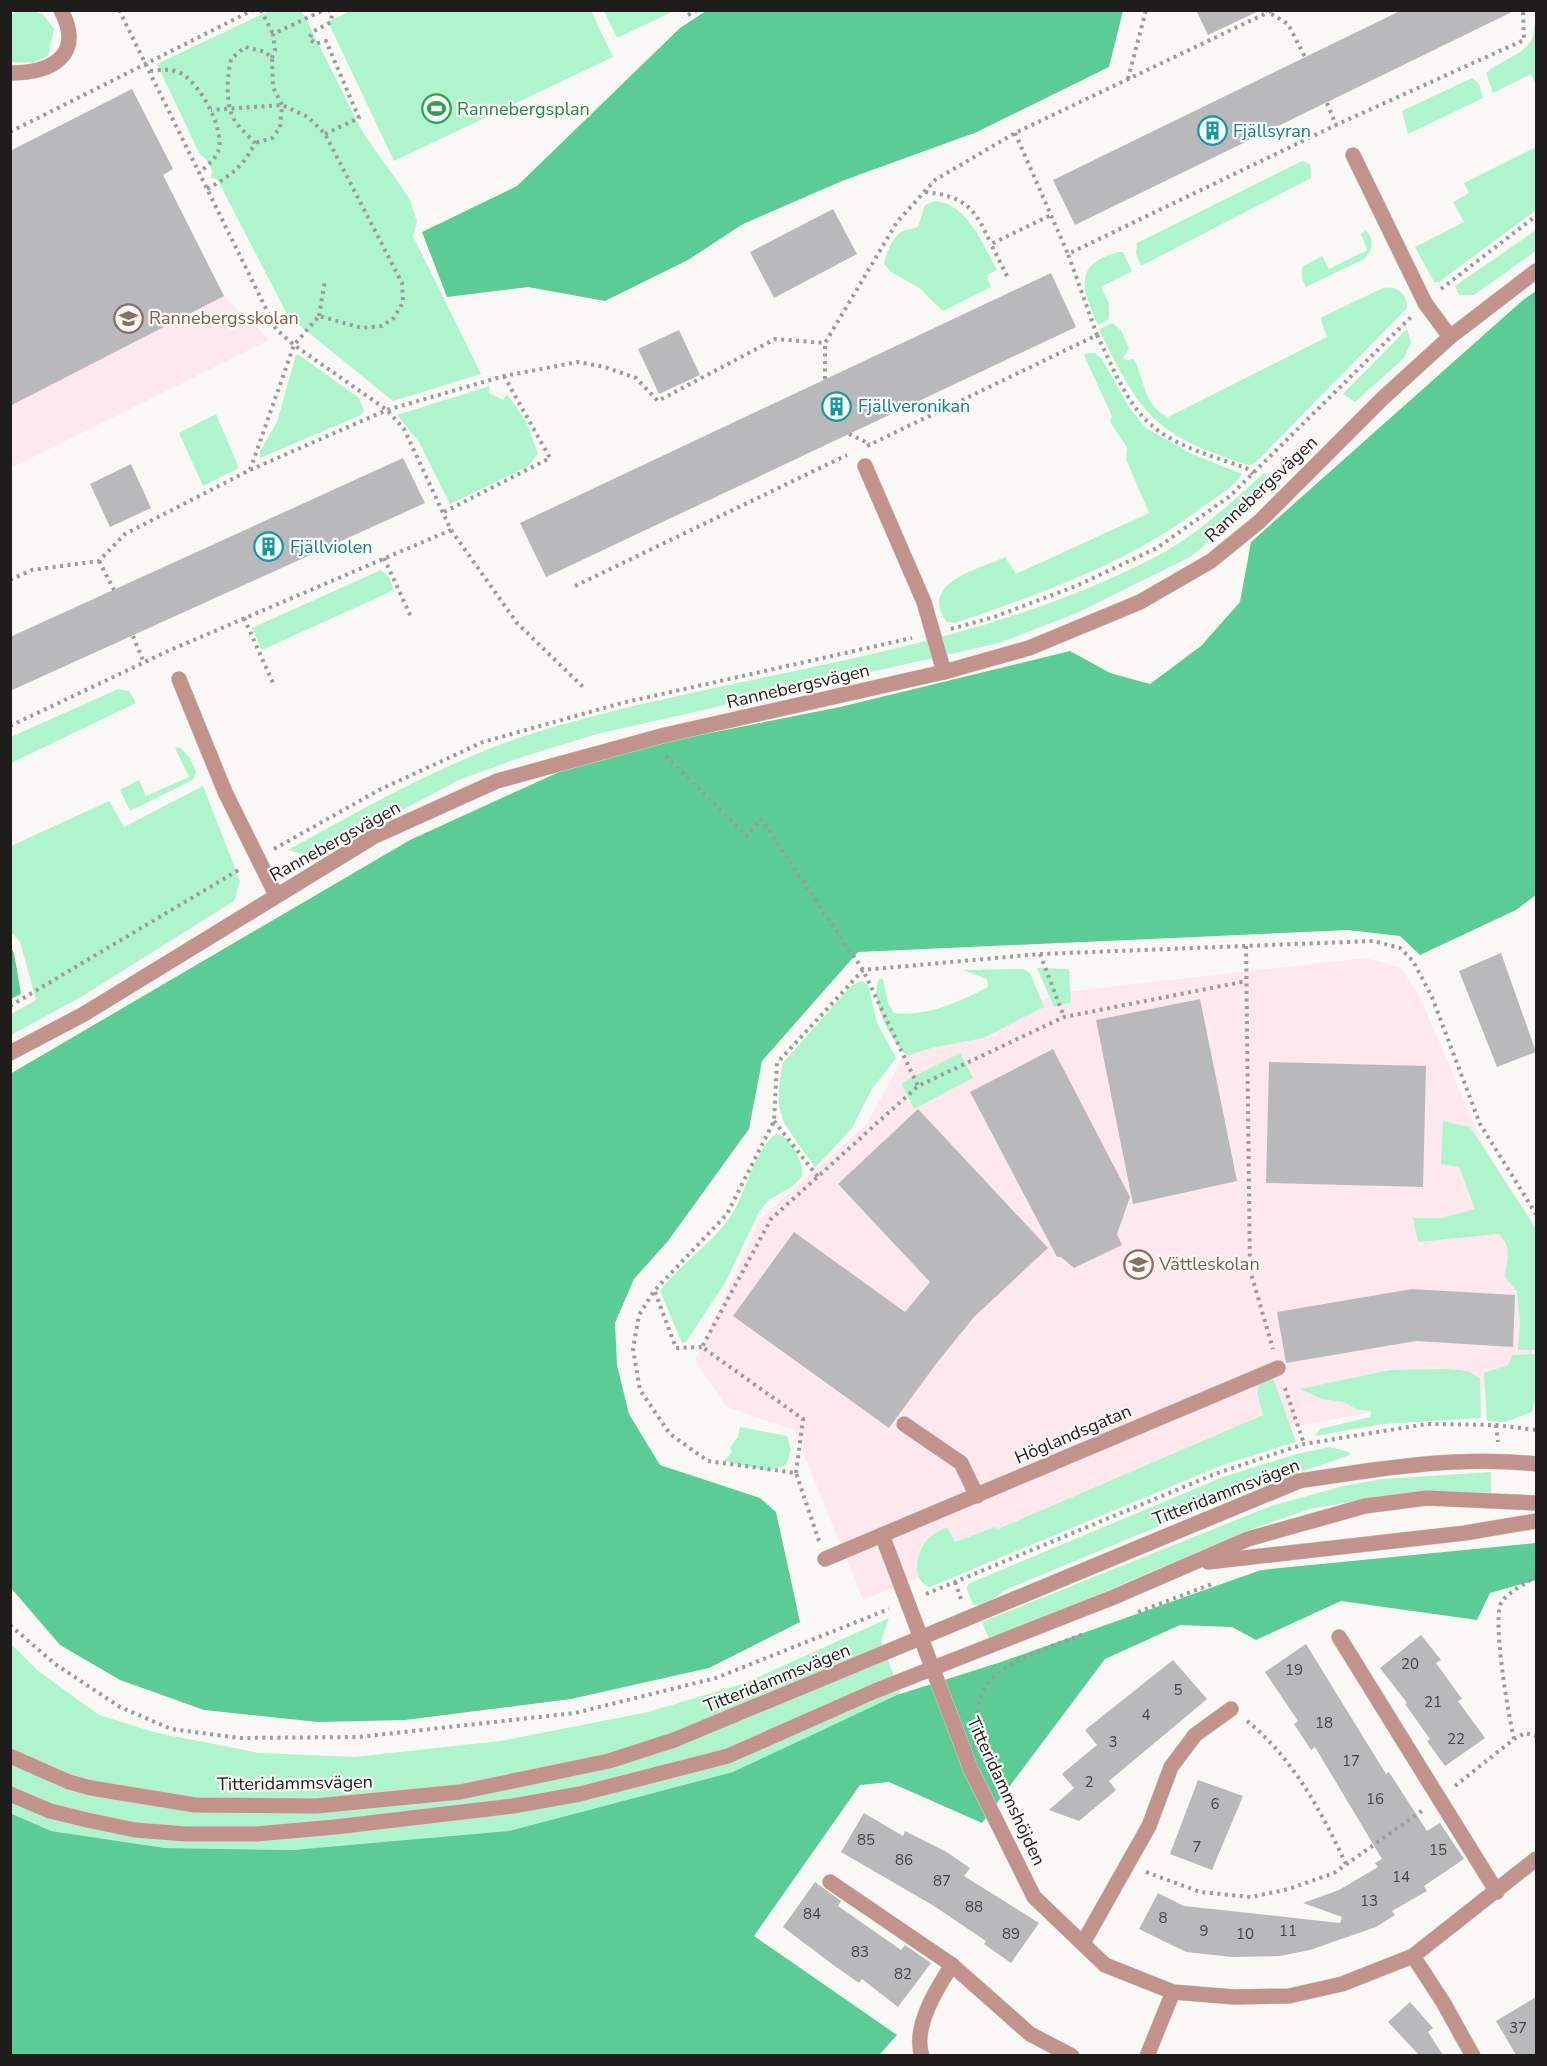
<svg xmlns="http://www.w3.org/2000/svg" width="1547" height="2066" viewBox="0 0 1547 2066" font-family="'Nunito Sans',sans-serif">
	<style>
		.education { fill: #fde8ee }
		.green { fill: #aef5ce }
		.forest { fill: #5bcc96 }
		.building { fill: #b9b9bc }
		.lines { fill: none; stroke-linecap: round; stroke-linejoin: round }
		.minor-casing { stroke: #d7d5d2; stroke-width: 16 }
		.path { stroke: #9d9c9a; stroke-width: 4; stroke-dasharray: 3 4.5; stroke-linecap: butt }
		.minor { stroke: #c2938c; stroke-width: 15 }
		.labels { text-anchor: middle; stroke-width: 4.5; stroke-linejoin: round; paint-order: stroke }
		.number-label { font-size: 15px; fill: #454444 }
		.leisure-label { font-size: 18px; fill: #27864d; stroke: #faf8f5; text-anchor: start }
		.culture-label { font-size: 18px; fill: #0d838f; stroke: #faf8f5; text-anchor: start }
		.education-label { font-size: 18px; fill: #785e54; stroke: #faf8f5; text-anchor: start }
		.street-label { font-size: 18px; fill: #1e1d1c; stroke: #faf8f5 }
	</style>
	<rect width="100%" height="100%" fill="#faf8f5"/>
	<g class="education">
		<polygon points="163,175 224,296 269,340 11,468 11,276"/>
		<polygon points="1365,958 1400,967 1419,995 1484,1147 1536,1228 1536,1300 1529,1383 1286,1428 863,1600 794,1430 727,1407 695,1361 760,1219 866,1125 913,1040 1065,992"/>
	</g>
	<g class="green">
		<polygon points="271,10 302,11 362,131 409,198 417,221 413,236 481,374 393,401 288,316 217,179 211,178 212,170 206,159 199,153 157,64"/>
		<polygon points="352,10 591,11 613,57 394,161 328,22"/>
		<polygon points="33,11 43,14 54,29 48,56 33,63 11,62 11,14 19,11"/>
		<polygon points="604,11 674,11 617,38"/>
		<path d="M 1536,25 L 1536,85 L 1531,74 L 1493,93 L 1486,73 C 1501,58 1536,54 1534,26 Z"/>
		<polygon points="1472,78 1479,84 1483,98 1408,134 1402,111"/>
		<polygon points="1536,147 1536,210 1439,282 1434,282 1415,247 1464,222 1453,202 1469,193 1464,183"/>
		<polygon points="1302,161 1310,164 1311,178 1141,266 1136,253 1137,243"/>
		<path d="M 935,201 C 967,203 983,245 997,270 L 986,275 L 991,287 L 943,311 L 918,287 L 891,272 L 884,264 C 886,254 893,235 903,231 C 908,229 913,229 918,227 L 925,205 Z"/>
		<path d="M 1366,230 C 1375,241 1373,250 1364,259 L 1306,287 L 1302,278 L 1302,267 L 1322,256 L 1329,269 L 1367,250 L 1361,234 Z"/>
		<polygon points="1536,230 1536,251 1474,295 1459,295 1455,286"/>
		<path d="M 1119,252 L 1123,252 L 1132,271 L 1101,287 L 1109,304 L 1109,319 L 1098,325 C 1082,290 1072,264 1119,252 Z"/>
		<path d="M 1383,288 C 1397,285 1407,293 1407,308 L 1255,463 L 1249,465 C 1237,463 1225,457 1214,453 C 1145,428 1132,394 1100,332 L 1100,329 L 1112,323 L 1121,330 L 1129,349 L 1123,357 L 1125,360 L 1134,359 C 1145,379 1143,406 1168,417 L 1327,337 L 1321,320 L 1322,317 Z"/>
		<polygon points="1407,329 1411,342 1404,358 1355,402 1343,394"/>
		<path d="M 1087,353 L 1095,353 L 1102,359 L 1130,409 L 1146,428 L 1192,454 L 1242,474 C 1234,487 1216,497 1204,506 C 1129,563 1043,593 955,623 L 947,622 C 917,583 979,569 1005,557 L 1016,574 L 1149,513 L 1126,459 L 1127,447 L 1110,422 L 1112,416 L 1086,360 L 1084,355 Z"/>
		<polygon points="296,355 299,355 359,398 364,411 361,415 260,458 260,451 277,422"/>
		<polygon points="490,386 489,393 503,400 507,394 526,421 538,454 527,467 450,504 419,442 397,415"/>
		<polygon points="216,414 239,468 203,486 179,433"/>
		<path d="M 1264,473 L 1275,483 L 1247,511 L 1190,557 L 1077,613 L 999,643 L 597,734 L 519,758 L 459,780 L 313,857 L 288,850 C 373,803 459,754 553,727 C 755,669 971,654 1159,555 C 1198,534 1232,502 1264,473 Z"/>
		<polygon points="381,570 389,577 394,590 262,650 252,628"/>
		<polygon points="118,689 129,691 136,703 11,763 11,737"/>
		<polygon points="177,747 181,748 190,758 196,772 193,780 130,811 120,790 139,780 146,796 189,777 175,748"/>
		<polygon points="203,786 240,881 234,901 81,997 11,1035 11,1014 36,1000 20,942 11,932 11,846 109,801 124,827"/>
		<polygon points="1037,968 1069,969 1071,1002 1054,1007"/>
		<path d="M 1023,969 L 1030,973 L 1044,1007 L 983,1038 L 931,1048 L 907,1056 C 891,1040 869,1002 879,979 L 883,979 L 888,1003 L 894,1013 C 927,1017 959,1002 988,987 L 987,979 L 963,970 Z"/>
		<polygon points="861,981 868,985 877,1023 896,1058 872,1089 852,1128 815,1168 784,1123 779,1106 779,1086 783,1063 851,986"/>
		<polygon points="960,1053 973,1078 914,1109 901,1083"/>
		<path d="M 1443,1121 L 1470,1127 L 1536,1229 L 1536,1350 L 1518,1350 L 1520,1325 L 1517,1292 L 1505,1277 C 1507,1258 1513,1249 1499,1234 L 1418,1242 L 1413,1218 L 1441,1218 L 1475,1209 L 1459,1167 L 1441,1164 Z"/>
		<path d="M 776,1134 C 791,1136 804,1162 802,1176 L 793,1186 L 770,1199 L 759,1212 L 726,1281 L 686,1342 L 682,1343 L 660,1291 C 681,1263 711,1245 731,1216 C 746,1193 754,1150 776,1134 Z"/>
		<polygon points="1536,1354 1536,1396 1532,1412 1505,1422 1487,1421 1484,1373 1508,1365 1512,1355"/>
		<polygon points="1449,1369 1467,1371 1480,1378 1481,1418 1383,1424 1315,1436 1320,1429 1370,1417 1371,1411 1358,1410 1343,1402 1322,1399 1300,1389 1390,1370"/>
		<path d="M 1273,1378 L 1296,1442 L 1225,1464 L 930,1587 C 909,1581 917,1548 930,1537 C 934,1533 942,1530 947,1527 L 955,1542 L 995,1527 L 998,1529 L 1263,1415 L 1257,1393 L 1259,1384 Z"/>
		<polygon points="740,1427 787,1436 791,1450 786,1465 768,1471 724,1461 732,1452 730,1447 738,1437"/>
		<path d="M 1330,1447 L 1349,1452 L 1350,1455 L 1231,1496 L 1005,1590 C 996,1596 986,1607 973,1605 L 967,1589 L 968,1584 L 1223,1477 L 1296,1454 Z"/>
		<polygon points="1491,1472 1491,1493 1410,1492 1310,1509 1249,1530 990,1641 982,1622 1271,1506 1343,1486 1383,1479"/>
		<polygon points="889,1618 881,1641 910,1720 733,1772 509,1831 439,1839 293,1850 165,1848 51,1831 11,1813 10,1643 37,1670 99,1715 157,1733 260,1753 354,1757 500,1741 648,1712 745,1683"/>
	</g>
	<g class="forest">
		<polygon points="706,11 706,10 1123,11 1109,67 977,132 842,181 743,224 688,260 605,301 528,287 447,297 422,232 517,186 680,28"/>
		<polygon points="1536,291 1536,895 1516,910 1420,955 1400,936 1348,930 858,952 762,1061 749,1129 668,1241 634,1279 615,1323 617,1365 629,1414 660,1465 760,1498 776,1512 800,1622 709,1668 571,1699 405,1720 318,1722 204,1710 120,1680 60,1645 11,1588 10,1074 410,840 594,756 840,707 1070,651 1110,673 1150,684 1201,646 1240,602 1251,542 1523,300"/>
		<polygon points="11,948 14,953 21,994 11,999"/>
		<polygon points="1536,1543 1536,1580 1490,1593 1477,1620 1341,1601 1256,1640 1232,1627 1180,1625 1105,1659 982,1823 889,1782 860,1785 754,1936 897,2035 879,2055 11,2055 10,1813 51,1831 165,1848 293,1850 509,1831 733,1772 897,1695 1001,1662 1261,1570"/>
	</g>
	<g class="building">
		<polygon points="1196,10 1261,10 1208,35"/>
		<polygon points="1402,10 1516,10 1075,225 1053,180"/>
		<polygon points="132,89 173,169 163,175 224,296 10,406 10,151"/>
		<polygon points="833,209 857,254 774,298 750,252"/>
		<polygon points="1051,273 1076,327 546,577 520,523"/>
		<polygon points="679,330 700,375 659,394 638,349"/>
		<polygon points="403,458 425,503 10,691 10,637"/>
		<polygon points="131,464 151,508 110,527 90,484"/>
		<polygon points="1501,953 1536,1052 1497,1067 1459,971"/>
		<polygon points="1200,999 1237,1181 1133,1204 1096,1020"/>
		<polygon points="1053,1049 1130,1197 1117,1234 1122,1245 1074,1268 1061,1257 1057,1257 970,1092"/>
		<polygon points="1269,1062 1426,1066 1423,1187 1266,1183"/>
		<polygon points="918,1109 1048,1248 974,1317 936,1364 889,1428 733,1316 794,1232 905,1312 930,1282 838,1184"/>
		<polygon points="1412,1289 1515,1295 1513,1347 1416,1341 1286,1363 1277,1312"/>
		<polygon points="1421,1635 1441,1660 1436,1663 1462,1699 1458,1701 1485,1738 1445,1766 1427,1741 1430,1739 1405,1704 1407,1703 1380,1668"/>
		<polygon points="1306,1644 1386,1774 1389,1772 1427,1831 1440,1823 1464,1859 1424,1886 1427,1891 1392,1911 1395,1915 1376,1927 1310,1950 1280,1956 1232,1957 1186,1952 1139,1929 1158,1893 1184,1906 1340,1923 1342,1917 1303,1903 1339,1890 1378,1867 1375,1863 1382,1859 1315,1747 1311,1750 1294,1724 1298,1721 1265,1672"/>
		<polygon points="1173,1660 1207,1699 1109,1781 1116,1790 1079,1821 1049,1810 1074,1788 1062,1774 1097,1745 1085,1730"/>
		<polygon points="1198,1780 1243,1796 1212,1870 1170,1854"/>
		<polygon points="864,1813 903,1836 905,1831 945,1851 970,1868 964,1876 1039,1923 1011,1963 984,1944 986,1941 934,1906 841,1852"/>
		<polygon points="815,1882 841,1901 838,1906 901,1950 905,1945 931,1963 898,2007 862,1979 859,1983 832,1964 783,1927"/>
		<polygon points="1536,1997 1536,2055 1516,2055 1496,2021"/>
		<polygon points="1410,2002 1433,2028 1428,2032 1443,2055 1419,2055 1388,2022"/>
	</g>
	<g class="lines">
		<defs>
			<g id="minor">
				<path d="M 10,73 C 51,73 85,56 61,10"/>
				<polyline points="1353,155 1425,303 1450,337"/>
				<polyline points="865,466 924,602 944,672"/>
				<polyline points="179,679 225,792 276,895"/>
				<polyline points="10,1053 84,1014 373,837 497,781 665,735 944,672 1029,648 1140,602 1211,561 1260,521 1383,398 1450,337 1536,271"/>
				<polyline points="904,1424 961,1463 977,1496"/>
				<polyline points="882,1535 971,1770 1034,1897 1105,1965 1173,1992 1234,1997 1289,1996 1342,1984 1413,1956 1536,1859"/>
				<polyline points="825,1559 1278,1368"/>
				<polyline points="1208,1562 1465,1533 1536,1521"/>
				<polyline points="1339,1637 1497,1892"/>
				<path d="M 10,1756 L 69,1782 L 91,1788 L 195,1805 L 316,1806 L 460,1792 L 609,1761 L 674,1740 L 1299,1481 C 1377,1469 1458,1455 1536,1464"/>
				<polyline points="10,1794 50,1811 87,1820 135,1830 186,1834 256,1834 335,1827 513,1806 580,1794 728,1756 875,1691 1114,1597 1248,1539 1365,1506 1427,1498 1536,1503"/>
				<polyline points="830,1882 952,1965 1030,2034 1072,2056"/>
				<polyline points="1083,1943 1149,1826 1171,1767 1195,1735 1231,1709"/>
				<polyline points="1413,1956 1443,2002 1473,2056"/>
				<path d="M 922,2056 C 912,2028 937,1988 952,1965"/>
				<polyline points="1147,2056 1173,1992"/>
			</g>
		</defs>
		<use href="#minor" class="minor-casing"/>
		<g class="path">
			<polyline points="119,10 276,329 294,345 387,410 404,429 451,530 517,623 583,687"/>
			<polyline points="261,10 273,34"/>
			<polyline points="1265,10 1288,24 1305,57"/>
			<polyline points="688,15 697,10"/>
			<polyline points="272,58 275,50 273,34 324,10"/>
			<path d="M 150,71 C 162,70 172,68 182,74 C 201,85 226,131 218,152 C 214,160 206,167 199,173"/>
			<polyline points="1128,79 1146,10"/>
			<polyline points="1327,103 1336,125"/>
			<polyline points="10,132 253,10"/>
			<polyline points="1015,133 1068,254"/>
			<polyline points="325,134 359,118 326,41 315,44 309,38 314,31 331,22 332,13 329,10"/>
			<path d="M 207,189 C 229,177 244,166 255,143 C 249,136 240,129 235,121 C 225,105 227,77 231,59 L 245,47 L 265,52 L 272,58 L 273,87 L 282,105 L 280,128 L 272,138 L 255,143"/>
			<path d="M 925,192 C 965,196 975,208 991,244"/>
			<polyline points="1007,276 991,244 1051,215"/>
			<polyline points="1441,289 1536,216"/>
			<polyline points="319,316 325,280"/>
			<path d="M 210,317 C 231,320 247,323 266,313"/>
			<path d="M 1097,335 C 1111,363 1124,398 1146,420 C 1171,446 1213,456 1246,468 L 1253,474"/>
			<polyline points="825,379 825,343"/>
			<polyline points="849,434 870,444"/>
			<polyline points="867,446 1097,335 1068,254 1336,125 1524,40 1523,10"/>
			<polyline points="250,470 387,410 504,376 578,362 605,367 636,378 658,401 775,339 825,343 897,222 935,180 1015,133 1273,10"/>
			<polyline points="444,512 550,458 504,376"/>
			<polyline points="384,558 412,619"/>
			<polyline points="99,561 114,590"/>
			<polyline points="10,580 32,570 99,561 125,534 250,470 294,345 319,316 362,328 382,326 394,318 403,302 402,283 325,134 308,117 282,105 211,110"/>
			<polyline points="575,586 847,455"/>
			<polyline points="244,618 273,683"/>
			<polyline points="951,629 994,617 1076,586 1157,548 1230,496 1411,317"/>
			<polyline points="133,636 144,663"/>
			<polyline points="10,726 168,651 451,530"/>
			<polyline points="666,756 747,836 761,819 863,970 918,1086"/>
			<polyline points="274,849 379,790 483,742 622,703 912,638"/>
			<polyline points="1246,946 1250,1270 1273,1349"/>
			<polyline points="1040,954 1064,1017"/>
			<polyline points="10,1006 242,868"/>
			<polyline points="774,1121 818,1177"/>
			<polyline points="655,1292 676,1348 702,1347"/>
			<polyline points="1285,1388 1304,1444"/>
			<polyline points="1496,1425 1498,1442"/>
			<polyline points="796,1473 803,1419 702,1347 771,1219 918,1086 1064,1017 1247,981"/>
			<polyline points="819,1541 796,1473 708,1461 670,1434 640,1390 633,1349 639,1315 654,1291 727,1214 774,1121 777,1063 863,970 1040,954 1373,941 1400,948 1413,961 1432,997 1480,1124 1536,1214"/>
			<polyline points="955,1582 961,1599"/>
			<polyline points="926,1594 1215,1474 1304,1444 1427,1424 1496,1425 1536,1430"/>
			<polyline points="1138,1612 1212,1584"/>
			<polyline points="10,1625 55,1664 120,1707 171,1729 240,1738 359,1737 575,1713 716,1678 889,1609"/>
			<path d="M 1247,1721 C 1293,1758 1321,1811 1346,1864"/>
			<path d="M 979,1727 C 964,1668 1047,1649 1086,1633"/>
			<path d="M 1514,1739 C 1509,1718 1491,1616 1502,1601 C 1510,1591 1527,1583 1536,1576"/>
			<polyline points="1455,1786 1514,1739 1525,1733 1536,1736"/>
			<polyline points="1146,1872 1200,1892 1251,1897 1289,1889 1334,1873 1423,1810"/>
		</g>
		<use href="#minor" class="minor"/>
	</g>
	<defs>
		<symbol id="stadium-ring" viewBox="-11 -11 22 22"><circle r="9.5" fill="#faf8f5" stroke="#2e9e5b" stroke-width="1.5"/><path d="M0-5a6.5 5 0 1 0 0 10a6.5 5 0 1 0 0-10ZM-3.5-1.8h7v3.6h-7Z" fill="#2e9e5b"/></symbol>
		<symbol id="building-ring" viewBox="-11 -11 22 22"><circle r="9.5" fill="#faf8f5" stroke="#0f9aa8" stroke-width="1.5"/><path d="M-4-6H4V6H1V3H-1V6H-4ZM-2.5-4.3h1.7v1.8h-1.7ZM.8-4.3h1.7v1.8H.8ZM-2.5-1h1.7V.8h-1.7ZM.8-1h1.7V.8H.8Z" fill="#0f9aa8"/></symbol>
		<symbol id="school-ring" viewBox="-11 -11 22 22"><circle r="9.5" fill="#faf8f5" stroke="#8d6e63" stroke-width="1.5"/><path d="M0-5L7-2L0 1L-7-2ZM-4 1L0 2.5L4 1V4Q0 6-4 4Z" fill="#8d6e63"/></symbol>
	</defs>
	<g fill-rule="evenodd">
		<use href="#stadium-ring" x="420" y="92" width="33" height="33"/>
		<use href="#building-ring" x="1196" y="114" width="33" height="33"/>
		<use href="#school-ring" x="112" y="302" width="33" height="33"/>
		<use href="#building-ring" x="820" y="390" width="33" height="33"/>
		<use href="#building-ring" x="252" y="530" width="33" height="33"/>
		<use href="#school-ring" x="1122" y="1248" width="33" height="33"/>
	</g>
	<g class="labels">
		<g class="number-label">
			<text x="1410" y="1669">20</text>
			<text x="1294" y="1675">19</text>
			<text x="1178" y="1695">5</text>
			<text x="1433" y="1707">21</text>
			<text x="1146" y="1720">4</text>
			<text x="1324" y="1728">18</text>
			<text x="1456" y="1744">22</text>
			<text x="1113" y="1747">3</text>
			<text x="1351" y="1766">17</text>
			<text x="1089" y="1787">2</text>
			<text x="1375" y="1804">16</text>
			<text x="1215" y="1809">6</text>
			<text x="866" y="1845">85</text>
			<text x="1197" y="1852">7</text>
			<text x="1438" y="1855">15</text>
			<text x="904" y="1865">86</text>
			<text x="1401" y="1882">14</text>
			<text x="942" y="1886">87</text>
			<text x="1369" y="1906">13</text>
			<text x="974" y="1912">88</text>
			<text x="812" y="1919">84</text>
			<text x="1163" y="1923">8</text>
			<text x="1204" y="1936">9</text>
			<text x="1288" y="1936">11</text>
			<text x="1011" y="1939">89</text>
			<text x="1245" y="1939">10</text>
			<text x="860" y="1957">83</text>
			<text x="903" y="1979">82</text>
			<text x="1518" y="2033">37</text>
		</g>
		<g class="leisure-label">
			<text x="457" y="115">Rannebergsplan</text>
		</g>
		<g class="culture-label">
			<text x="1233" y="137">Fjällsyran</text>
			<text x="858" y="412">Fjällveronikan</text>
			<text x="290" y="553">Fjällviolen</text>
		</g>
		<g class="education-label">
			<text x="149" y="324">Rannebergsskolan</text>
			<text x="1159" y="1270">Vättleskolan</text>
		</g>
		<g class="street-label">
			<text transform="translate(1261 489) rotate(-43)" y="6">Rannebergsvägen</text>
			<text transform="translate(798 686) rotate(-13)" y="6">Rannebergsvägen</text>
			<text transform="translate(335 841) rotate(-29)" y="6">Rannebergsvägen</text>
			<text transform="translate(1073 1434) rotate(-23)" y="6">Höglandsgatan</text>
			<text transform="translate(1226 1492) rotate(-21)" y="6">Titteridammsvägen</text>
			<text transform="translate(777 1678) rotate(-22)" y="6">Titteridammsvägen</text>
			<text transform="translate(295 1783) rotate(-1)" y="6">Titteridammsvägen</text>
			<text transform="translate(1006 1791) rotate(65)" y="6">Titteridammshöjden</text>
		</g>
	</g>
	<rect width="1547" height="2066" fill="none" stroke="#1e1d1c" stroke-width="24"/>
</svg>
